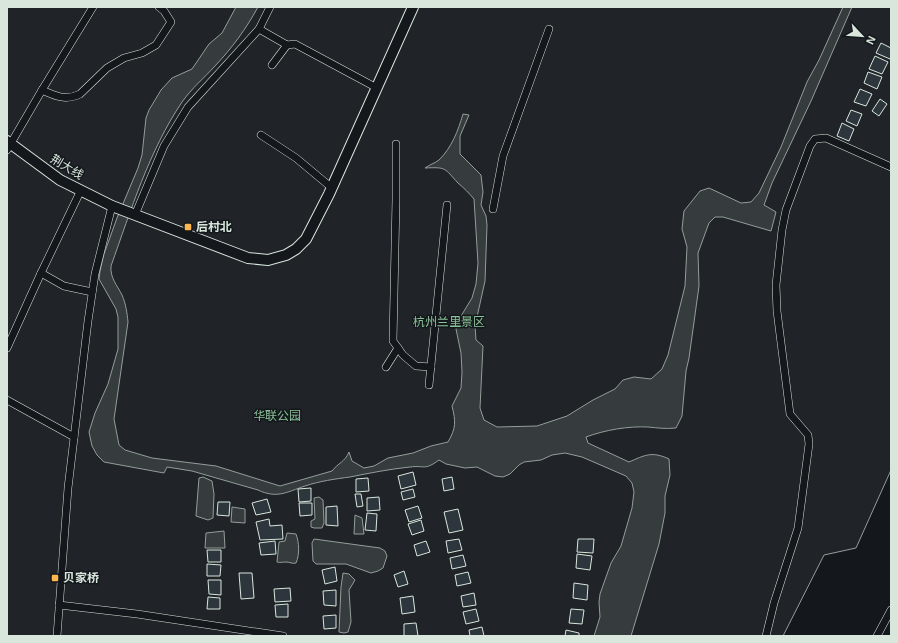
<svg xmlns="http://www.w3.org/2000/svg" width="898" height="643" viewBox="0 0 898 643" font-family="Helvetica,'Noto Sans SC',sans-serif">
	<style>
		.green { fill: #202428; stroke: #939e99 }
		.water { fill: #363b3e; stroke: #939e99 }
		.building { fill: #2c363c; stroke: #d8e6dc }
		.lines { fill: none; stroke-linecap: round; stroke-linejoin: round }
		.street-casing { stroke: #d8e6dc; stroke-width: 8 }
		.secondary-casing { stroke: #d8e6dc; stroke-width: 12 }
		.street { stroke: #14181c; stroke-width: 7 }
		.secondary { stroke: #14181c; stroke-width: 10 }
		.poi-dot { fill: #ffb74d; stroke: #14181c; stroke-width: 1.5 }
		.labels { text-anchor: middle; stroke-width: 3; stroke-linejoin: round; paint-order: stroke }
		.street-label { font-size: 12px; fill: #d8e6dc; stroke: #14181c }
		.poi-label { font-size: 12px; font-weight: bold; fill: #d8e6dc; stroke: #14181c; text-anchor: start }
		.park-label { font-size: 12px; fill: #8ac095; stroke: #14181c }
	</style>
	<rect width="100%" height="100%" fill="#14181c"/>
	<polygon class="green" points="7,7 891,7 891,470 856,548 824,555 783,636 7,636"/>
	<g class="water">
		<path d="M 236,7 L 258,7 C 246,29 232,48 215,66 C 204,78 192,88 182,102 C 149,151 131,210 111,266 C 110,278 117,285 122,295 C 126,304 127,313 128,322 L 114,419 L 119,445 L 125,450 L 152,458 L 216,466 L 280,486 L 332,471 C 338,463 345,462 349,452 L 352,461 L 364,468 L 374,466 L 388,458 L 413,453 L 431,446 L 448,442 C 456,428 456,422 452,406 L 461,388 L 462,372 L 461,353 L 456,329 L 461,316 L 472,298 L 476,284 L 478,263 L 474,199 C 469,193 464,188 458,183 C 444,168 447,167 425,168 C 429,165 435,163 439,160 C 452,147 458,131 463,114 L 469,115 L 460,136 L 460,154 L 481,175 L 483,192 L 481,205 L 486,216 L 487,225 L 485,281 L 475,326 L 476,340 L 483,346 L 480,408 L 484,420 L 497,427 L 537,426 L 567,416 L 593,400 L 615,389 L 623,380 L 634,377 L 651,379 L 662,369 L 668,355 L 685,286 L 687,247 L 682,229 L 684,211 L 700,191 L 709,188 L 741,203 L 751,202 L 759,193 L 781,147 L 807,82 L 819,60 L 843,7 L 852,7 L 811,101 L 772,183 L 764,205 L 776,212 L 771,231 L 723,217 L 715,217 L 709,223 L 698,253 L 699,286 L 689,358 L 686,371 L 682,416 L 676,428 C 665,429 659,428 648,427 C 628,426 605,430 586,437 L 588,443 L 629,462 C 645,455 652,451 669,459 L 670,475 L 665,496 L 665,513 L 659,544 L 631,636 L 594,636 L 600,617 L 599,602 L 600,594 L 611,563 L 621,546 L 632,508 L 634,492 L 632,483 L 626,476 L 582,457 L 565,453 L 552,455 L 541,460 L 524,462 L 519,465 L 510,474 L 503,477 L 495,476 L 477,467 L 465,468 L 446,464 L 439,460 C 424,471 425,465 410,467 C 390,469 370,473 350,477 C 335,479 320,481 305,486 C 287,492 277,499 258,490 L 192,471 L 167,467 L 164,473 L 104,462 L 97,455 L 92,446 L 89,432 L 95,413 L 108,384 L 118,349 L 118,317 L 116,309 L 99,279 L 100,271 L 104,254 L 117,218 L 138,168 L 142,155 L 146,118 L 149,110 L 161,90 L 172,78 L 192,69 L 209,44 L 222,33 Z"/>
		<polygon points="203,477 212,481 214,494 213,518 208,520 196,516 199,478"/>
		<polygon points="319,497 323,500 324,523 322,528 314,528 311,527 311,521 315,519 314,498"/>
		<polygon points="232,507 245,509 245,523 231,522"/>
		<polygon points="355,515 362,518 364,534 354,534"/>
		<polygon points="224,531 225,548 205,548 206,533"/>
		<path d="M 287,533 L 296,534 C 299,542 300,554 296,563 C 292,564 290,562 286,562 C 282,562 281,563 277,562 L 279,542 L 285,541 Z"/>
		<polygon points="314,539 380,548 385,551 387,556 383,568 378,571 371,573 346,564 316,564 313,561 312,543"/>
		<polygon points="343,573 349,574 355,580 349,590 351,622 348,632 344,633 339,632 341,587"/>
	</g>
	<g class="building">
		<polygon points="881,43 891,48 891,57 890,59 876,53"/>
		<polygon points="875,56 888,62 882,74 869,69"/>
		<polygon points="868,72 882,77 877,89 864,83"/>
		<polygon points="860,89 872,94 866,106 854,102"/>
		<polygon points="880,99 887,104 879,116 872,111"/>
		<polygon points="851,110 862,114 857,126 846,121"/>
		<polygon points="842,123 854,129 849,141 837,136"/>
		<polygon points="413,472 416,485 401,489 398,476"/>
		<polygon points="452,477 454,489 444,491 442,479"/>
		<polygon points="368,478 369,491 356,492 356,479"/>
		<polygon points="311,488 311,501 299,502 298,489"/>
		<polygon points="413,489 415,497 403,500 401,492"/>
		<polygon points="355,494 361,494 363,506 357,507"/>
		<polygon points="379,497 380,510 367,511 367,498"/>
		<polygon points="267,499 271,512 256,515 252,503"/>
		<polygon points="218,502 230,502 229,516 217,515"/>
		<polygon points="299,503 312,503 312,515 300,516"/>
		<polygon points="337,506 338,526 326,525 326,507"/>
		<polygon points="418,506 422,518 409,522 405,510"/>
		<polygon points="458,509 463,530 449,533 444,512"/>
		<polygon points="367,513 377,514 376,531 365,530"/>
		<polygon points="269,519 270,526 282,525 283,539 260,540 256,522"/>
		<polygon points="421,520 424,531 412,535 408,524"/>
		<polygon points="459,539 462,550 448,553 446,541"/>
		<polygon points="578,539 594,539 593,553 577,552"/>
		<polygon points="275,541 276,554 261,555 259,543"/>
		<polygon points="426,541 430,552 417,556 414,545"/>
		<polygon points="207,550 221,550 221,562 208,562"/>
		<polygon points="577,554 592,556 590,570 576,568"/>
		<polygon points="463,555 466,566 452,569 450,558"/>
		<polygon points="207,564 221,565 220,576 207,576"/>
		<polygon points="335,567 337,581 325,584 322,570"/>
		<polygon points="404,571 408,584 398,587 394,575"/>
		<polygon points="468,572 471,583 457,586 455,575"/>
		<polygon points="239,573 252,573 254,598 241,599"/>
		<polygon points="208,580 221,580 221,595 209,594"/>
		<polygon points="574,583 588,585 587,600 573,598"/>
		<polygon points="290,588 291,601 275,602 274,589"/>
		<polygon points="336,590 336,606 324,605 323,591"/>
		<polygon points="474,593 476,605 463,607 461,596"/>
		<polygon points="413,596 415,612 402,614 400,598"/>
		<polygon points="208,597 220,598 220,609 207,609"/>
		<polygon points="288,604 288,617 276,617 275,605"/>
		<polygon points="476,609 479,621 466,624 463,612"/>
		<polygon points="571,609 584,610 582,624 569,623"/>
		<polygon points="336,615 336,628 324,629 323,616"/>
		<polygon points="416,623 418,636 404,636 404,624"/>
		<polygon points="482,627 484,636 470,636 469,630"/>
		<polygon points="566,630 579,633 579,636 565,636"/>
	</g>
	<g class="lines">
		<defs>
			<g id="street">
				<polyline points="259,29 287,45 295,44 377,88"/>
				<polyline points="272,65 287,45"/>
				<path d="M 42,90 C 55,96 66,101 80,94 L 107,68 L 124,58 L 142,53 L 156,45 L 171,22 L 164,11 L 159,7"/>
				<polyline points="261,135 296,158 332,188"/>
				<polyline points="396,144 396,200 393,341 403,355 416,366 431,367"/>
				<polyline points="7,150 42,90 93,7"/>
				<polyline points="493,209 503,156 549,29"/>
				<polyline points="135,215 164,146 188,107 259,29 270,7"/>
				<polyline points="41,273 64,286 92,292"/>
				<polyline points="7,348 41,273 81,190"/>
				<polyline points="386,367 398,348"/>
				<polyline points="429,385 447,205"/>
				<polyline points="7,400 74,437"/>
				<polyline points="59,605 137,614 283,636"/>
				<polyline points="57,636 68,488 88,321 95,274 112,206"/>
				<polyline points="766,636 774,603 798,528 809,444 808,435 790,414 777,311 776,285 782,230 786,210 810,146 815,139 826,138 891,167"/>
				<polyline points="877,636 891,610"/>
			</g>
			<polyline id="secondary" points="7,141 60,180 112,206 248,258 268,260 286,255 296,249 306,239 329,194 413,7"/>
		</defs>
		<use href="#street" class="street-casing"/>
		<use href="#secondary" class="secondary-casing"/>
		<use href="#street" class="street"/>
		<use href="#secondary" class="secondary"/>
	</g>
	<g class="poi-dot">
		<rect x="184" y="223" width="8" height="8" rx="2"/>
		<rect x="51" y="574" width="8" height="8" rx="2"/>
	</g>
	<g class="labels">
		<g class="street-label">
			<text transform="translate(67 167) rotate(31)" y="4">荆大线</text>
		</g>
		<g class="poi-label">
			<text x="196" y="231">后村北</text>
			<text x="63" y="582">贝家桥</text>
		</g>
		<g class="park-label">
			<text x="449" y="326">杭州兰里景区</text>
			<text x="277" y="420">华联公园</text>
		</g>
	</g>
	<rect width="898" height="643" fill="none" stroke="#d8e6dc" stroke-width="16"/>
	<g transform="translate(862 36) rotate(116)" stroke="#14181c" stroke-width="3" paint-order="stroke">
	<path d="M0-3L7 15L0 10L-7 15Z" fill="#d8e6dc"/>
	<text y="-6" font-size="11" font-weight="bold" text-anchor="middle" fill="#d8e6dc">N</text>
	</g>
</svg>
